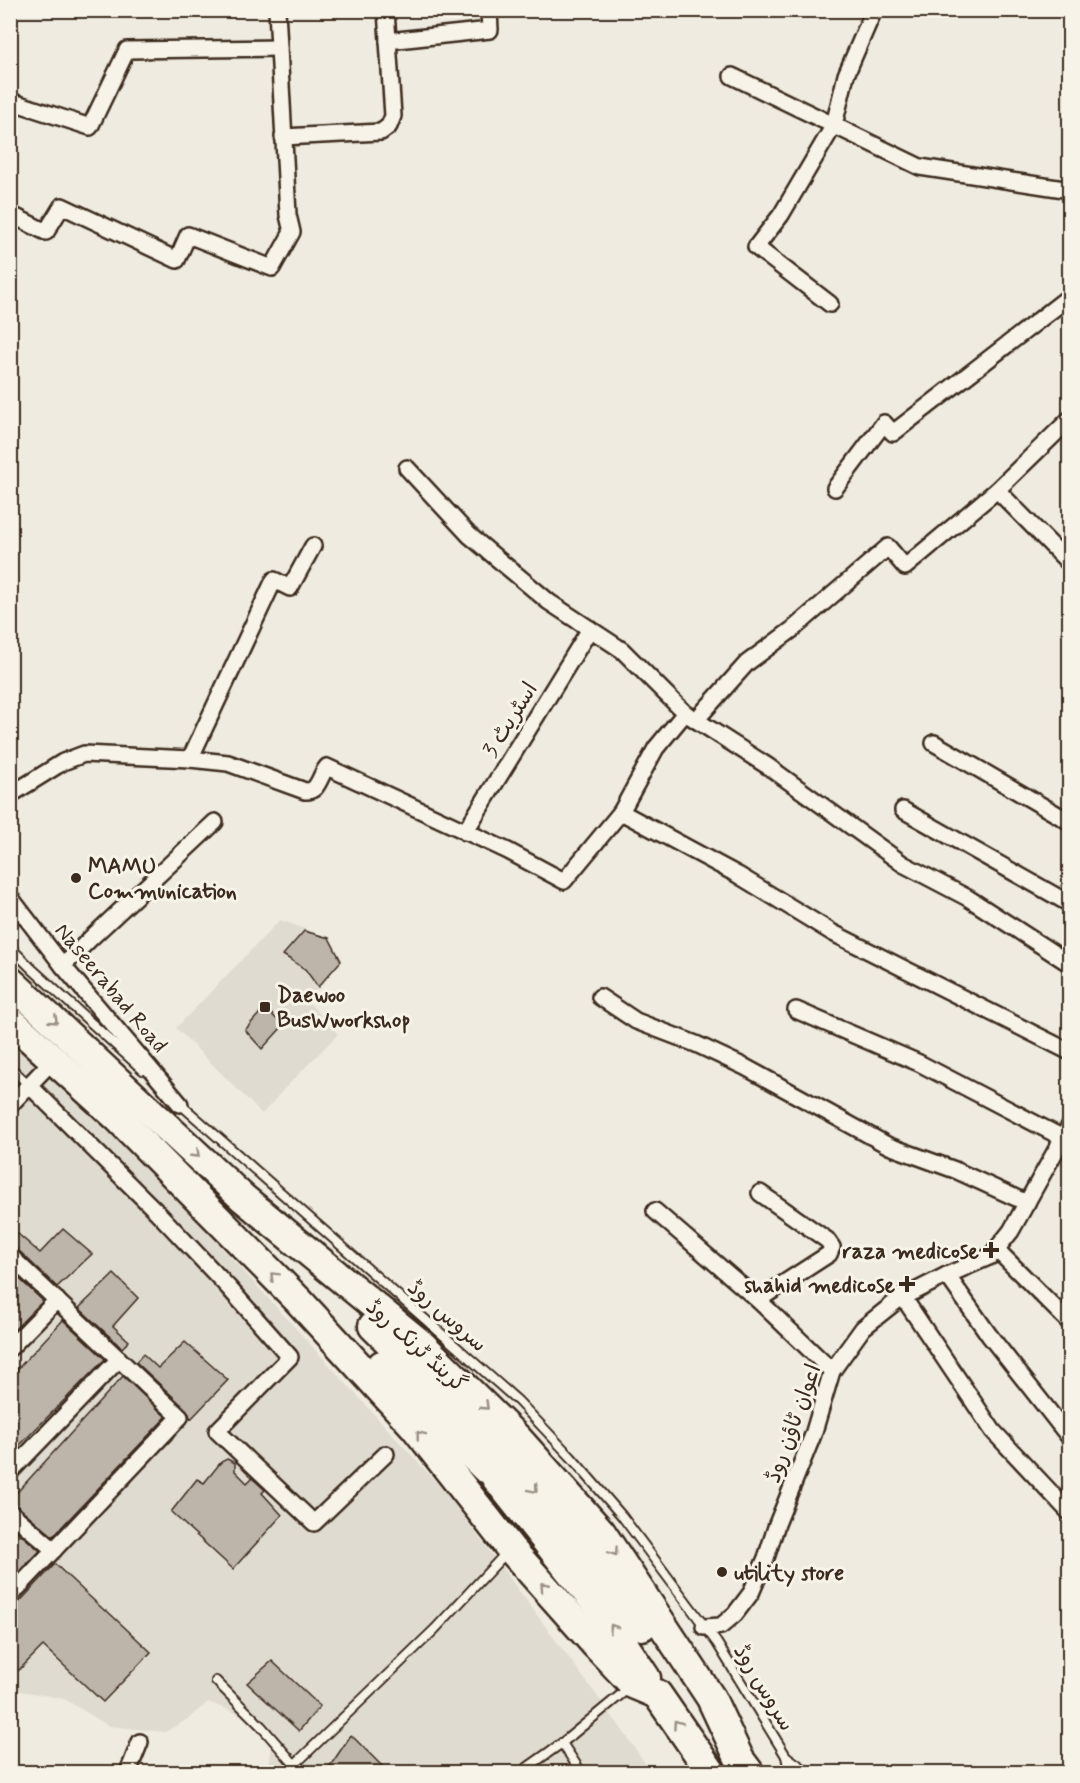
<svg xmlns="http://www.w3.org/2000/svg" width="1080" height="1783" viewBox="0 0 1080 1783" font-family="Mynerve,'Playpen Sans Arabic',sans-serif">
	<style>
		.built { fill: #e0dbd0 }
		.building { fill: #bdb5aa; stroke: #3b2a1e; stroke-width: 1.5 }
		.lines { fill: none; stroke-linecap: round; stroke-linejoin: round }
		.lane-casing { stroke: #3b2a1e; stroke-width: 12 }
		.street-casing { stroke: #3b2a1e; stroke-width: 20 }
		.highway-casing { stroke: #3b2a1e; stroke-width: 33 }
		.lane { stroke: #f7f3e8; stroke-width: 8 }
		.street { stroke: #f7f3e8; stroke-width: 15 }
		.highway { stroke: #f7f3e8; stroke-width: 28 }
		.oneway { stroke: #998e83 }
		.poi-dot { fill: #3b2a1e; stroke: #f7f3e8; stroke-width: 2 }
		.labels { text-anchor: middle; stroke-width: 6; stroke-linejoin: round; paint-order: stroke }
		.street-label { font-size: 22px; fill: #3b2a1e; stroke: #f7f3e8 }
		.poi-label { font-size: 22px; font-weight: bold; fill: #3b2a1e; stroke: #f7f3e8; text-anchor: start }
	</style>
	<rect width="100%" height="100%" fill="#efebe0"/>
	<filter id="ink" filterUnits="userSpaceOnUse"><feTurbulence type="fractalNoise" baseFrequency=".0167" numOctaves="2"/><feDisplacementMap in="SourceGraphic" scale="12" xChannelSelector="R" yChannelSelector="G"/><feConvolveMatrix kernelMatrix="1 2 1 2 8 2 1 2 1" color-interpolation-filters="sRGB"/></filter>
	<g filter="url(#ink)">
		<g class="built">
			<polygon points="280,920 329,938 341,961 307,1000 338,1034 285,1088 262,1114 176,1028"/>
			<polygon points="10,1038 206,1223 216,1241 447,1494 621,1728 651,1772 268,1772 272,1746 249,1718 208,1702 188,1719 165,1732 109,1726 64,1699 11,1689"/>
		</g>
		<g class="building">
			<polygon points="304,931 329,938 341,961 318,987 305,969 283,955"/>
			<polygon points="265,1007 283,1026 262,1049 245,1030"/>
			<polygon points="10,1227 40,1253 63,1229 92,1254 57,1287 17,1249 10,1246"/>
			<polygon points="10,1270 43,1301 10,1334"/>
			<polygon points="114,1274 138,1298 113,1326 129,1341 122,1348 79,1308"/>
			<polygon points="63,1320 105,1359 10,1455 10,1377"/>
			<polygon points="185,1342 228,1380 191,1419 187,1410 136,1362 143,1354 158,1368"/>
			<polygon points="123,1376 166,1417 53,1536 16,1505 10,1502 10,1500"/>
			<polygon points="227,1459 235,1463 235,1471 247,1483 252,1478 265,1490 262,1493 282,1515 233,1569 171,1512 197,1479 204,1483 221,1462"/>
			<polygon points="10,1525 40,1551 10,1581"/>
			<polygon points="55,1564 105,1611 106,1610 151,1652 103,1702 43,1646 10,1679 10,1612"/>
			<polygon points="272,1661 320,1706 299,1731 247,1683"/>
			<polygon points="351,1735 389,1773 336,1773 330,1766"/>
		</g>
		<g class="lines">
			<defs>
				<g id="lane">
					<polyline points="10,947 32,969 143,1070"/>
					<polyline points="10,1067 29,1085"/>
					<polyline points="179,1103 518,1401 571,1457 622,1516 717,1643 786,1756 789,1772"/>
					<polyline points="216,1681 261,1726 295,1765"/>
					<polyline points="562,1743 581,1772"/>
					<polyline points="786,1756 808,1772"/>
					<polyline points="287,1772 435,1629 506,1553"/>
					<polyline points="521,1772 562,1743 630,1687"/>
				</g>
				<g id="street">
					<polyline points="388,41 490,30 489,10"/>
					<polyline points="732,76 920,167 1064,189 1070,192"/>
					<polyline points="10,101 90,127 127,50 279,48"/>
					<polyline points="283,137 381,132 389,126 393,116 386,10"/>
					<polyline points="10,214 46,232 62,206 177,260 188,235 272,268 292,232 288,215 277,10"/>
					<polyline points="830,304 756,247 781,215 834,125 846,75 874,10"/>
					<polyline points="407,468 469,535 549,602 622,650 685,713 769,767 903,864 968,898 1070,964"/>
					<polyline points="835,488 884,423 893,433 1070,296"/>
					<polyline points="997,490 1070,564"/>
					<polyline points="696,720 747,663 793,629 888,547 905,567 997,490 1070,419"/>
					<polyline points="934,743 1070,822"/>
					<polyline points="190,759 274,580 290,588 313,546"/>
					<path d="M 10,795 L 63,762 L 84,754 L 190,759 L 228,763 L 305,791 C 319,792 319,776 327,767 L 508,851 L 564,881 L 621,812 L 738,875 L 833,933 L 1070,1052"/>
					<polyline points="903,810 1070,904"/>
					<polyline points="621,812 656,748 685,713"/>
					<polyline points="465,832 590,629"/>
					<polyline points="10,897 63,966 180,1104"/>
					<polyline points="63,966 91,938 215,822"/>
					<polyline points="600,997 636,1021 696,1044 745,1067 889,1146 955,1170 1027,1203"/>
					<polyline points="796,1010 919,1063 1063,1138"/>
					<polyline points="29,1085 158,1213 228,1287 290,1357 217,1431 314,1523 386,1454"/>
					<polyline points="10,1105 54,1059"/>
					<polyline points="655,1211 758,1300 832,1371"/>
					<polyline points="996,1249 1070,1323"/>
					<polyline points="10,1256 180,1417 10,1596"/>
					<polyline points="947,1275 989,1335 1070,1438"/>
					<polyline points="903,1297 993,1431 1070,1513"/>
					<polyline points="758,1300 829,1254 832,1247 827,1240 760,1193"/>
					<polyline points="10,1348 57,1300"/>
					<polyline points="10,1472 119,1359"/>
					<polyline points="10,1512 54,1550"/>
					<polyline points="704,1627 721,1626 735,1614 751,1593 766,1558 777,1524 813,1435 832,1371 863,1328 898,1300 945,1276 991,1256 1011,1231 1070,1125"/>
					<polyline points="128,1772 140,1742"/>
				</g>
				<g id="highway">
					<polyline points="10,981 243,1198 422,1345 518,1439 601,1532 711,1698 740,1760 749,1772"/>
					<polyline points="10,1020 118,1118 298,1300 415,1427 510,1548 596,1645 633,1684 657,1694 711,1772"/>
					<polyline points="373,1326 502,1453 500,1460 491,1468 485,1468 382,1365"/>
					<path d="M 642,1626 L 606,1576 L 513,1464 C 502,1463 499,1468 496,1478 L 601,1610 L 646,1678"/>
				</g>
			</defs>
			<use href="#lane" class="lane-casing"/>
			<use href="#street" class="street-casing"/>
			<use href="#highway" class="highway-casing"/>
			<use href="#lane" class="lane"/>
			<use href="#street" class="street"/>
			<use href="#highway" class="highway"/>
		</g>
		<defs><path id="oneway-chevron" d="M-2-3.5L2.5 0L-2 3.5" fill="none" stroke-width="1.6" stroke-linecap="round" stroke-linejoin="round" transform="scale(1.5)"/></defs>
		<g class="oneway">
			<use href="#oneway-chevron" transform="translate(54 1020) rotate(42)"/>
			<use href="#oneway-chevron" transform="translate(196 1154) rotate(43)"/>
			<use href="#oneway-chevron" transform="translate(274 1276) rotate(-135)"/>
			<use href="#oneway-chevron" transform="translate(485 1406) rotate(44)"/>
			<use href="#oneway-chevron" transform="translate(420 1435) rotate(-128)"/>
			<use href="#oneway-chevron" transform="translate(534 1489) rotate(50)"/>
			<use href="#oneway-chevron" transform="translate(614 1552) rotate(56)"/>
			<use href="#oneway-chevron" transform="translate(544 1586) rotate(-132)"/>
			<use href="#oneway-chevron" transform="translate(613 1628) rotate(-123)"/>
			<use href="#oneway-chevron" transform="translate(677 1724) rotate(-125)"/>
		</g>
	</g>
	<g class="poi-dot">
		<circle cx="76" cy="878" r="6"/>
		<rect x="259" y="1001" width="12" height="12" rx="3"/>
		<path d="M988 1241h6v6h6v6h-6v6h-6v-6h-6v-6h6z"/>
		<path d="M904 1275h6v6h6v6h-6v6h-6v-6h-6v-6h6z"/>
		<circle cx="722" cy="1572" r="6"/>
	</g>
	<g class="labels">
		<g class="street-label">
			<text transform="translate(509 719) rotate(-58)" y="8">اسٹریٹ 3</text>
			<text transform="translate(112 987) rotate(50)" y="8">Naseerabad Road</text>
			<text transform="translate(448 1315) rotate(41)" y="8">سروس روڈ</text>
			<text transform="translate(417 1345) rotate(42)" y="8">گرینڈ ٹرنک روڈ</text>
			<text transform="translate(792 1423) rotate(-70)" y="8">اعوان ٹاؤن روڈ</text>
			<text transform="translate(765 1687) rotate(59)" y="8">سروس روڈ</text>
		</g>
		<g class="poi-label">
			<text x="88" y="873">MAMU<tspan x="88" dy="25">Communication</tspan></text>
			<text x="277" y="1002">Daewoo<tspan x="277" dy="25">BusWworkshop</tspan></text>
			<text x="979" y="1258" text-anchor="end">raza medicose</text>
			<text x="895" y="1292" text-anchor="end">shahid medicose</text>
			<text x="734" y="1580">utility store</text>
		</g>
	</g>
	<rect width="1080" height="1783" fill="none" stroke="#f7f3e8" stroke-width="36"/>
	<rect x="18" y="18" width="1044" height="1747" fill="none" stroke="#3b2a1e" stroke-width="2" filter="url(#ink)"/>
</svg>
